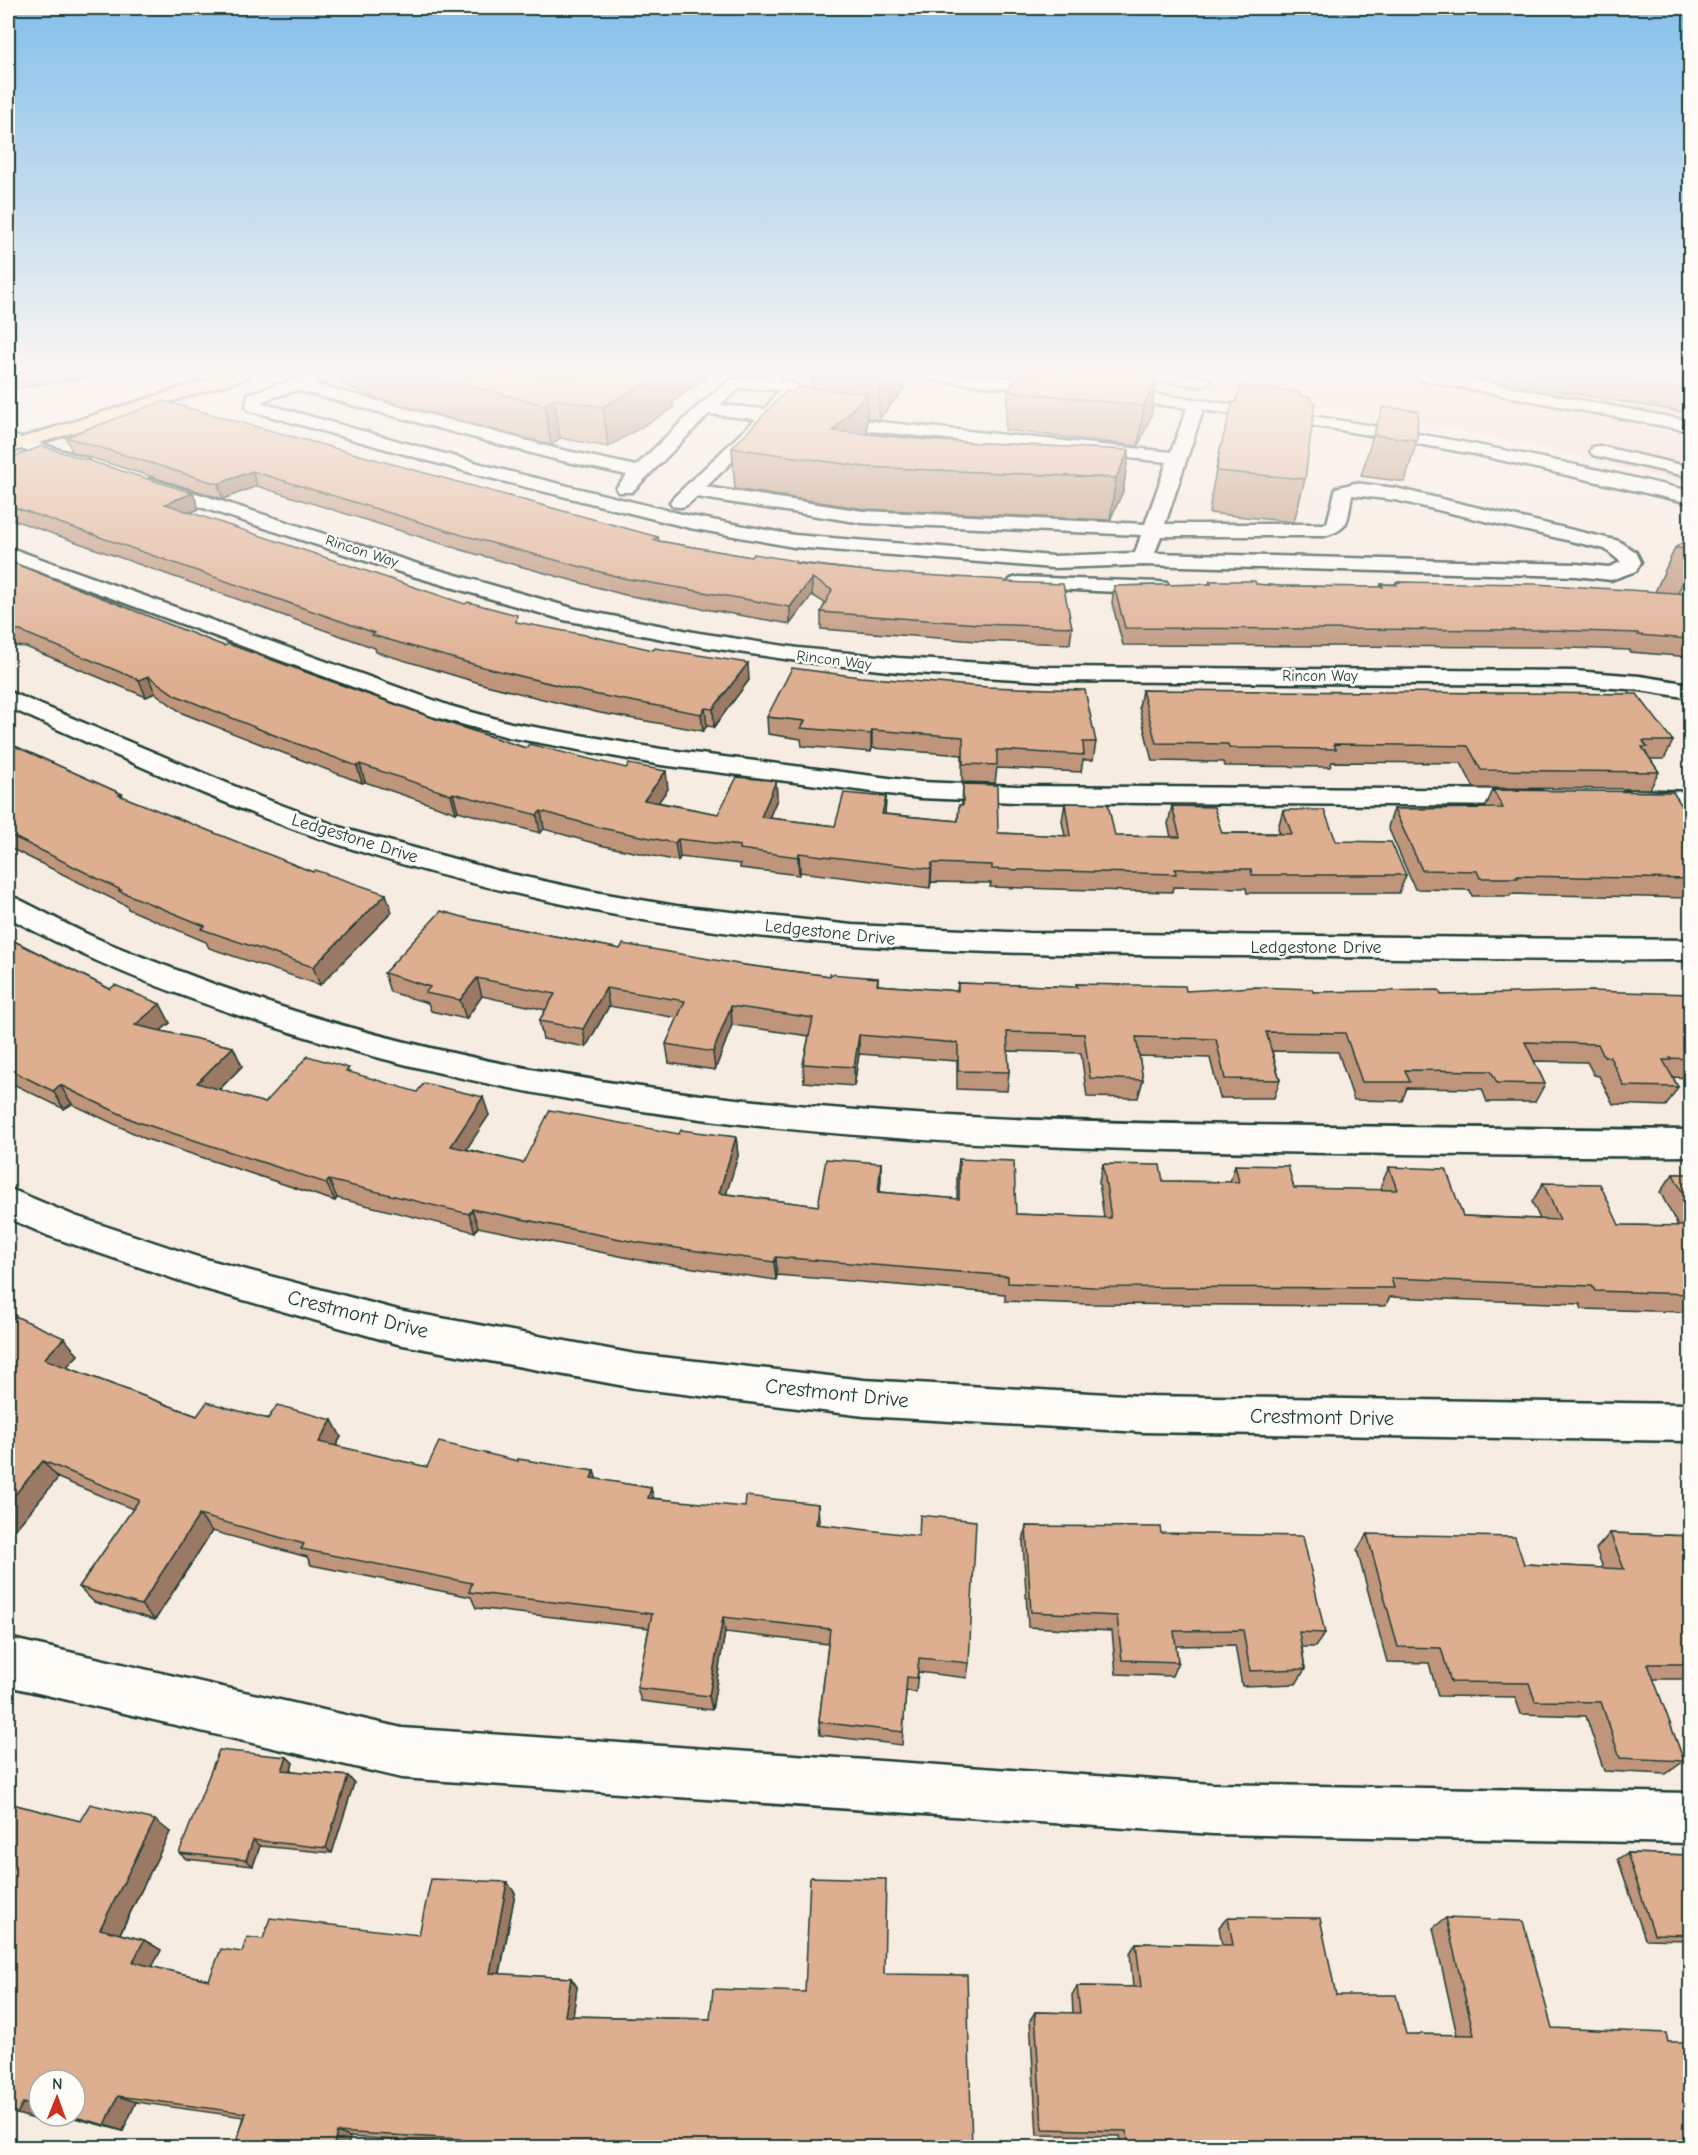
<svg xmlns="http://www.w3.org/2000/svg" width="1698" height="2155" viewBox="0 0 1698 2155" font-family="'Comic Neue',sans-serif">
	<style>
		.built { fill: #f0d9c9 }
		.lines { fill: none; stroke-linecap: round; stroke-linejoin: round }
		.minor-casing { stroke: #1f3d34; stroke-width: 5 }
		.major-casing { stroke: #1f3d34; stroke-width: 5 }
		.minor { fill: #fdfcf7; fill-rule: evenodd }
		.major { fill: #fedbac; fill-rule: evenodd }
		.wall { fill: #bf967c; stroke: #1f3d34; stroke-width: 1.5 }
		.shaded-wall { fill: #9b7a65; stroke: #1f3d34; stroke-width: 1.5 }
		.building { fill: #deae90; stroke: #1f3d34; stroke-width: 1.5 }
		.labels { text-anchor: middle; stroke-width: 5; stroke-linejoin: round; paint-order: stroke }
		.far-street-label { font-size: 15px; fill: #1f3d34; stroke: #fdfcf7 }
		.street-label { font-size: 18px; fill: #1f3d34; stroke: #fdfcf7 }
		.near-street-label { font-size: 21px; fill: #1f3d34; stroke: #fdfcf7 }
	</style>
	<rect width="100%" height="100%" fill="#f7ece2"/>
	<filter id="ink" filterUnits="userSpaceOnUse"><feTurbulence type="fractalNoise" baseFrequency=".0167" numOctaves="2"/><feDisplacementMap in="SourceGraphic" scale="12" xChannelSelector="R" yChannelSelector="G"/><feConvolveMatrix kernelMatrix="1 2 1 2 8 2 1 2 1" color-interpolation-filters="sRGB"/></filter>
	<g filter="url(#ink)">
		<polygon class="built" points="1032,375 1690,375 1690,484 1547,448 1366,412"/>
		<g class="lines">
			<defs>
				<g id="minor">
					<path d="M 310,375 L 335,375 L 333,378 L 314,384 L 558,449 L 636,466 L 699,405 L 730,380 L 781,375 L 777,380 L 796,384 L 798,387 L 776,419 L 772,420 L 770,425 L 706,487 L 863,511 L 1145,524 L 1167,462 L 822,426 L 816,425 L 813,421 L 816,417 L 822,416 L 1171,452 L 1187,408 L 1103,398 L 1101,394 L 1103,390 L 1109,389 C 1305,411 1498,445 1690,491 L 1690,503 L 1474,454 L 1329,428 L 1203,410 L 1165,524 L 1324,524 L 1327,523 L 1336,488 L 1355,483 L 1395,488 L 1619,541 L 1636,552 L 1641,562 L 1636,571 L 1611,580 L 1576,576 L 1143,565 L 1053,568 L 794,547 L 690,528 L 486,477 L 248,410 L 246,406 L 248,394 ZM 740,388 L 779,390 L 765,409 L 720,405 ZM 297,390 L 550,458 L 627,475 L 616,488 L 618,492 L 632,492 L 709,414 L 756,419 L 673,498 L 670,502 L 673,506 C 684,509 688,505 696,497 L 863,523 L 1141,535 L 1135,553 L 1053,556 L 794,535 L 690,516 L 499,469 L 262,403 L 262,401 ZM 1352,495 L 1395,500 L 1605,549 L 1621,562 L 1609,567 L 1576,564 L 1155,553 L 1161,536 L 1324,536 C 1351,529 1347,520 1352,495 Z"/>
					<polygon points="923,375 978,375 1058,383 1066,388 1058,393 931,380"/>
					<polygon points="1145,375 1193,375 1208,378 1210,381 1202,386 1153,380"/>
					<polygon points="1414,375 1447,375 1690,421 1690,431 1422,380"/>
					<polygon points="8,434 86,458 89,462 86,466 80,467 8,445"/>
					<polygon points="1599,446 1690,467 1690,477 1593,455 1590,451 1593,447"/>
					<polygon points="152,479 421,565 576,609 699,633 798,648 898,658 1048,667 1574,671 1640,676 1690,684 1690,698 1640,690 1574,685 1048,681 898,672 798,661 699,646 564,620 406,574 145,489 143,485 145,481"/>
					<polygon points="8,547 450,706 511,723 661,749 920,782 1016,786 1534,790 1543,792 1547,798 1543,804 1534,806 1016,802 920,798 661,765 508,737 432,716 8,560"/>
					<polygon points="1018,577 1159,582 1167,583 1170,588 1167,593 1159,594 1011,587 1007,583 1011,579"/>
					<path d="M 8,691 L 260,797 L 348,830 L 502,872 L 589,891 L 676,906 L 852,925 L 1029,933 L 1690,940 L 1690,960 C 1541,961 1391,957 1241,956 C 1023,954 800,954 586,909 C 490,889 394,865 302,832 C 202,796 105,750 8,707 Z"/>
					<polygon points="1633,790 1690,792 1690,808 1624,804 1620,798 1624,792"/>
					<path d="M 8,896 L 18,899 C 41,910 63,923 87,934 C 115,947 145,958 174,969 C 514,1102 883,1120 1245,1125 C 1393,1127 1541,1129 1690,1130 L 1690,1156 C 1550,1157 1408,1154 1268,1152 C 942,1147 616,1132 303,1036 C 201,1005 101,968 8,917 Z"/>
					<polygon points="8,1188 75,1216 198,1257 398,1310 635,1354 864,1380 1142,1396 1690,1404 1690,1441 1142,1432 864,1416 635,1388 398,1344 198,1287 49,1236 8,1218"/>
					<polygon points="8,1638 402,1728 1213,1784 1690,1793 1690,1843 1213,1834 402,1778 8,1686"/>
				</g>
				<polygon id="major" points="223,375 248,375 246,378 8,453 8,442"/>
			</defs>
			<use href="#minor" class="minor-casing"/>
			<use href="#major" class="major-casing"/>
			<use href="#minor" class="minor"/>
			<use href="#major" class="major"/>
		</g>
		<g class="wall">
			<polygon points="338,375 709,375 673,402 673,408 608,447 560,438 551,445 378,399 340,383"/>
			<polygon points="811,375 904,375 904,389 879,419 867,418 867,433 866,434 939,441 1129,450 1123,491 1110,520 865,509 735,489 732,448 793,392 812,388"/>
			<polygon points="1461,375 1690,375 1690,413"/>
			<polygon points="1157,377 1151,416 1138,446 1005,430 1008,391"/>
			<polygon points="1236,402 1305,479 1294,522 1209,513 1212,491 1220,449"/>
			<polygon points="1373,435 1417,440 1405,482 1361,476"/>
			<polygon points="66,437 658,537 659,541 751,557 875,572 1004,582 1072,627 1070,644 977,641 821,629 821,612 825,603 812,595 790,624 625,595 465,551 257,486 223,499 72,452"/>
			<polygon points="8,454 14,457 193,493 199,509 190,513 518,623 749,680 714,727 707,726 703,731 600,713 486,685 376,652 375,648 8,518"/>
			<polygon points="1690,537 1690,586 1682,584 1678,593 1690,594 1690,657 1630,652 1630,650 1541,647 1123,645 1112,603 1114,586 1209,584 1210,581 1280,586 1380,587 1381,584 1395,584 1396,582 1655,592 1675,548"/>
			<polygon points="8,561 224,646 436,719 526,748 668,789 658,802 718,814 776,781 777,799 769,818 835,826 886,797 885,814 958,821 959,805 962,805 963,784 998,833 1065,836 1062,821 1065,803 1115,836 1171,837 1168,824 1172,806 1222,833 1280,833 1278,828 1283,810 1336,841 1406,875 1399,893 1247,893 1246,888 1173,887 1172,892 1053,889 990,887 991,883 931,882 930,888 800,872 799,875 740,868 740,864 680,857 678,861 604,846 544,829 540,833 458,811 456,813 365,782 362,783 286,754 182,713 155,693 146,697 26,647 14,646 8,643"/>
			<polygon points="1142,690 1673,741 1664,759 1650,759 1659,772 1650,789 1474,788 1461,763 1332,762 1330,767 1225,766 1223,762 1152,761 1139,707"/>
			<polygon points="767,717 1096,742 1093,760 1083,760 1081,772 997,768 995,783 962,782 962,755 872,748 871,752 802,746 801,739 768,734"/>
			<polygon points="8,743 122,794 123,797 392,912 320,985 209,948 206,942 128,909 127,906 8,847"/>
			<polygon points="1493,790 1690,818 1690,898 1511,894 1510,896 1472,896 1470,890 1415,889 1388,827 1394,809 1485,808"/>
			<polygon points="474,920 620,949 830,976 878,978 878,985 957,991 958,983 1076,987 1076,984 1186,991 1313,992 1441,995 1690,994 1690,1078 1673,1077 1678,1087 1666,1106 1613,1104 1599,1076 1594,1075 1587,1062 1534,1061 1545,1084 1535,1102 1487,1102 1482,1089 1407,1088 1402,1101 1354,1100 1338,1052 1272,1051 1280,1080 1274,1098 1220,1098 1210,1058 1139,1056 1143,1080 1138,1098 1087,1097 1081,1053 1008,1051 1009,1072 1007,1091 957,1089 957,1061 859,1054 854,1086 804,1082 803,1064 809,1036 732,1025 715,1070 669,1063 666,1044 678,1018 609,1006 586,1047 543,1039 539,1021 546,1010 482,996 466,1019 431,1011 428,1003 390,992 384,973"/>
			<polygon points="8,938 110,989 160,1004 170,1023 160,1031 233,1047 242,1066 219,1090 265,1103 350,1073 489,1115 466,1149 523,1163 679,1134 736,1137 738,1156 726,1194 818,1206 881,1163 880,1192 957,1199 957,1177 959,1159 1016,1214 1104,1218 1099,1182 1103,1164 1163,1181 1230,1182 1235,1165 1294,1188 1382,1190 1381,1185 1389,1167 1463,1216 1540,1219 1532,1202 1543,1183 1619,1225 1678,1226 1660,1192 1673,1174 1690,1174 1690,1307 1687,1312 1582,1309 1580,1304 1390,1297 1385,1306 1090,1304 1005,1301 1005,1294 777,1275 776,1280 639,1260 478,1227 475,1232 337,1198 335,1201 146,1139 72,1104 64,1109 13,1084 8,1078"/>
			<polygon points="8,1323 78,1355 66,1367 197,1416 332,1420 341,1437 336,1446 427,1467 518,1461 594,1471 596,1479 651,1488 653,1498 819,1520 818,1525 969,1663 967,1678 918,1672 916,1692 906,1691 902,1745 820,1735 819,1722 828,1644 725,1632 712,1710 641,1701 637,1688 649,1628 476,1608 471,1597 311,1565 307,1557 212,1531 155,1620 94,1602 79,1587 133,1509 58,1478 8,1538"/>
			<polygon points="1026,1526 1161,1533 1325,1633 1315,1647 1302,1647 1305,1669 1296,1684 1242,1686 1235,1645 1176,1646 1178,1662 1172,1676 1116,1674 1112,1631 1028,1627 1023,1542"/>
			<polygon points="1610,1533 1690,1536 1690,1679 1653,1679 1684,1761 1666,1774 1604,1771 1586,1716 1521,1714 1515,1697 1438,1696 1429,1663 1387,1662 1357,1550 1367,1534 1524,1564 1603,1568 1596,1549"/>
			<polygon points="287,1757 293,1763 291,1771 348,1776 354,1783 332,1853 260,1846 253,1866 186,1859 179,1853"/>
			<polygon points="8,1803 80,1821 170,1832 120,1934 144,1940 161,1950 152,1967 209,1980 242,1952 263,1939 419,1935 515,1893 500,1974 571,1978 577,1987 573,2016 710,2019 805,1992 884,1974 972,2148 458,2148 458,2144 350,2137 347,2148 239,2148 235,2146 244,2117 136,2102 123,2131 67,2116 75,2116 39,2080 40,2116 38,2120 8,2110"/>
			<polygon points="1627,1853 1690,1855 1690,1940 1645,1939 1618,1859"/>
			<polygon points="1228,1917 1336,1995 1406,2034 1457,2035 1433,1928 1446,1918 1552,2028 1690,2148 1121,2148 1120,2136 1037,2135 1030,2020 1035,2012 1073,2013 1072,1995 1077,1986 1133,1987 1130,1953 1136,1943 1222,1945 1219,1927"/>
		</g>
		<g class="shaded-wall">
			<polygon points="8,375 115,375 8,389"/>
			<polygon points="659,375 709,375 673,402 673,408 608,447 603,407"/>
			<polygon points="884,375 904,375 904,389 879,419 879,380"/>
			<polygon points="1157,377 1151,416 1138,446 1144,406"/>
			<polygon points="867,393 867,433 841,463 833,431"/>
			<polygon points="554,399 560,438 551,445 545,405"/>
			<polygon points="1129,450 1123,491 1110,520 1116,478"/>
			<polygon points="252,471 257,486 223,499 218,484"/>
			<polygon points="193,493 199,509 171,520 165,504"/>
			<polygon points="812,578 812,595 790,624 790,607"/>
			<polygon points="748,663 749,680 714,727 713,709"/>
			<polygon points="148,676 155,693 146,697 139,680"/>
			<polygon points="705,708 707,726 703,731 701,714"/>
			<polygon points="872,730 872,748 871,752 871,734"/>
			<polygon points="360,764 365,782 362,783 357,766"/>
			<polygon points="666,771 668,789 647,818 644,800"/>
			<polygon points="776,781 777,799 762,835 761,817"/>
			<polygon points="453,793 458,811 456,813 451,795"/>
			<polygon points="886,797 885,815 882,814"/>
			<polygon points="541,811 544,829 540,833 537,815"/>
			<polygon points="678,839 680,857 678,861 675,843"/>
			<polygon points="799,853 800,872 799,875 798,857"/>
			<polygon points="932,863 931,882 930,888 931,869"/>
			<polygon points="386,894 392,912 320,985 313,967"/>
			<polygon points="477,978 482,996 466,1019 460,1000"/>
			<polygon points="606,988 609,1006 586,1047 583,1029"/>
			<polygon points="160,1004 170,1023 145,1043 135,1025"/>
			<polygon points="731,1006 732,1025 715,1070 713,1052"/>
			<polygon points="859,1035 859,1054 854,1086 854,1067"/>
			<polygon points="233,1047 242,1066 207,1102 197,1083"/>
			<polygon points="60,1085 72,1104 64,1109 53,1091"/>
			<polygon points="483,1097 489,1115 457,1164 451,1146"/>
			<polygon points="736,1137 738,1156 721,1211 719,1193"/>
			<polygon points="881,1163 881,1182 877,1210 878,1192"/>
			<polygon points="329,1180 337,1198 335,1201 326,1183"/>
			<polygon points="472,1209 478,1227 475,1232 469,1214"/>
			<polygon points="776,1257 777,1275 776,1280 774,1262"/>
			<polygon points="64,1338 78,1355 58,1376 44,1359"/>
			<polygon points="332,1420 341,1437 328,1459 319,1442"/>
			<polygon points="43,1461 58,1478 8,1538 8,1503"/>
			<polygon points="594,1471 599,1487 591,1478"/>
			<polygon points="651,1488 655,1505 648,1498"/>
			<polygon points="818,1504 819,1520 816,1540 816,1524"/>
			<polygon points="199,1515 212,1531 155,1620 141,1605"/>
			<polygon points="723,1617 725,1632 712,1710 709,1696"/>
			<polygon points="287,1757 293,1763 289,1776 282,1770"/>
			<polygon points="348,1776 354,1783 332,1853 326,1848"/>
			<polygon points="155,1820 170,1832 117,1939 100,1929"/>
			<polygon points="253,1840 260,1846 253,1866 246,1860"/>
			<polygon points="507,1882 515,1893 498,1982 490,1973"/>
			<polygon points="144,1940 161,1950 150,1971 133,1962"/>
			<polygon points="571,1978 577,1987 572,2024 565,2016"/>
			<polygon points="118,2096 136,2102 123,2131 105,2125"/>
			<polygon points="23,2103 39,2108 40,2116 38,2120 17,2114"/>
			<polygon points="337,2132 350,2137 347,2148 333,2148"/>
		</g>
		<g class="building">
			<polygon points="426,375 659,375 603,407 554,399 545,405"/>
			<polygon points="830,375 884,375 879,380"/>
			<polygon points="1018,375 1138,375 1157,377 1144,406 1008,391"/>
			<polygon points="1595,375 1690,375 1690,390"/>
			<polygon points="1241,386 1300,392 1299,395 1311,397 1310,401 1315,402 1305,479 1217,471 1220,449 1233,402 1236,402"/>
			<polygon points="799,387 867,393 833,431 939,441 1129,450 1116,478 866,467 732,448 786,391 793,392"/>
			<polygon points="163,401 658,537 653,540 751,557 754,554 796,561 795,563 875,572 1004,580 1004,582 1063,584 1072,627 978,624 821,612 832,590 812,578 790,607 623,578 462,535 252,471 218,484 66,437"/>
			<polygon points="1383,407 1418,411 1417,440 1373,435"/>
			<polygon points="42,446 193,493 165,504 465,604 468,602 517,615 516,622 591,636 653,650 655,648 748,663 713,709 705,708 701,714 598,695 483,667 372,635 375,633 8,505 8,454 14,457"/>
			<polygon points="1690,537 1690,549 1675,548"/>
			<polygon points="8,561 224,646 228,644 436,719 526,748 529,744 626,768 629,764 666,771 644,800 718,814 737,777 776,781 761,817 835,826 844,793 886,797 882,814 958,821 959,805 963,805 963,784 997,785 998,833 1070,836 1065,803 1108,804 1115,836 1180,837 1172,806 1214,807 1222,833 1292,834 1283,810 1324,810 1336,841 1391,842 1406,875 1252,875 1251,869 1175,869 1176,874 1056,871 992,869 992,865 932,863 931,869 799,853 798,857 739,849 740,846 678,839 675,843 601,828 541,811 537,815 453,793 451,795 360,764 357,766 279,737 175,695 148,676 139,680 18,630 8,629"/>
			<polygon points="1210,581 1255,581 1256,584 1280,586 1383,587 1381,584 1397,585 1396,582 1535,584 1690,594 1690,639 1638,635 1638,633 1548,630 1125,628 1114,586 1211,584"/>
			<polygon points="792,668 860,677 987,687 1085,690 1096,742 1083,742 1084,755 997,750 997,765 963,764 963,737 872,730 871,734 801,728 805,721 767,717"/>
			<polygon points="1142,690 1637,694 1673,741 1643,741 1647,747 1642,747 1659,772 1481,770 1468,746 1334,744 1336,749 1229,748 1228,744 1156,743"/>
			<polygon points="8,743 122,794 119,795 313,872 315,870 386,894 313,967 201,929 205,926 119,891 121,890 8,834"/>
			<polygon points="1493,790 1673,792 1690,818 1690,879 1517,876 1518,878 1480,878 1477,871 1422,870 1394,809 1503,808"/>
			<polygon points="441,911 474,920 620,949 623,944 744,965 830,976 830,974 878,978 877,985 958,991 958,983 1077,987 1076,984 1185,986 1186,991 1254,987 1312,989 1313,992 1439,990 1441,995 1590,991 1690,994 1690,1059 1670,1058 1671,1060 1663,1060 1678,1087 1624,1086 1610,1057 1604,1057 1598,1044 1525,1042 1545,1084 1497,1083 1491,1071 1405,1070 1410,1082 1362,1082 1345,1033 1266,1032 1280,1080 1225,1079 1216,1039 1136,1037 1143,1080 1090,1078 1084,1034 1007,1032 1009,1072 958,1071 958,1043 859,1035 854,1067 803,1064 813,1018 731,1006 713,1052 666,1044 685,1001 606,988 583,1029 539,1021 555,994 477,978 460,1000 425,993 430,987 384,973"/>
			<polygon points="8,938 110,989 115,985 160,1004 135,1025 233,1047 197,1083 265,1103 308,1056 349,1068 346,1071 417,1092 424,1083 483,1097 451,1146 523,1163 550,1110 679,1134 681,1130 736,1137 719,1193 818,1206 826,1159 881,1163 878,1192 959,1199 959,1159 1014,1161 1016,1214 1111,1218 1103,1164 1160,1165 1163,1181 1239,1182 1235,1165 1288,1166 1294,1188 1397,1190 1389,1167 1446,1169 1463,1216 1560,1220 1543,1183 1600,1184 1619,1225 1690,1226 1690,1294 1595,1291 1592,1286 1391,1278 1394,1288 1094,1287 1008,1283 1008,1276 776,1257 774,1262 635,1242 472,1209 469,1214 329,1180 326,1183 135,1121 60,1085 53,1091 8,1069"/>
			<polygon points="1673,1174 1690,1174 1690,1207"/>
			<polygon points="15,1316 64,1338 44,1359 197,1416 207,1402 268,1419 277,1405 332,1420 319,1442 427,1467 439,1442 518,1461 518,1459 594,1471 591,1478 651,1488 648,1498 745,1507 746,1496 818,1504 816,1524 919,1536 920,1515 976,1521 969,1663 919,1658 917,1678 907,1677 903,1732 819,1722 830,1629 723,1617 709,1696 637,1688 652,1614 469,1592 472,1583 301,1549 304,1544 199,1515 141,1605 79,1587 139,1500 43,1461 8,1503 8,1323"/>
			<polygon points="1026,1526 1160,1527 1161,1533 1303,1536 1325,1633 1299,1632 1305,1669 1250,1671 1243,1630 1174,1631 1178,1662 1122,1660 1117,1616 1031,1612"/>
			<polygon points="1610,1533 1690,1536 1690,1664 1648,1664 1684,1761 1620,1758 1601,1702 1535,1701 1529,1683 1451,1682 1441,1648 1398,1647 1367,1534 1515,1537 1524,1564 1624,1569"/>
			<polygon points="219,1750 287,1757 282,1770 348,1776 326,1848 253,1840 246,1860 179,1853"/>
			<polygon points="8,1803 80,1821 90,1804 155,1820 100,1929 144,1940 133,1962 209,1980 221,1949 242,1952 247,1937 263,1939 270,1918 419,1935 431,1879 507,1882 490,1973 571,1978 565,2016 710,2019 713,1989 805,1992 810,1877 886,1879 884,1974 967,1975 972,2148 852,2148 780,2146 780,2148 458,2148 460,2139 337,2132 333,2148 245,2148 235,2146 246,2113 118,2096 105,2125 71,2116 75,2116 75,2080 39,2080 39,2108 23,2103 17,2114 8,2110"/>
			<polygon points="1627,1853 1690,1855 1690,1935 1654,1934"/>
			<polygon points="1228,1917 1320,1918 1336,1995 1396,1995 1406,2034 1474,2035 1446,1918 1523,1921 1552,2028 1666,2033 1668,2042 1690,2042 1690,2148 1129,2148 1127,2131 1042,2129 1035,2012 1080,2013 1077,1986 1141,1987 1136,1943 1233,1945"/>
		</g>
	</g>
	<linearGradient id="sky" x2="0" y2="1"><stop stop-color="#84bfeb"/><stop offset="0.55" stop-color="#fbf6f2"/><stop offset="1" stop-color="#fbf6f2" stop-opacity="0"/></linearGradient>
	<rect width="1698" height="677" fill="url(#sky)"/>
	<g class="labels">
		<g class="far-street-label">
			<text transform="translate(362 551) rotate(18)" y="5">Rincon Way</text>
			<text transform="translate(834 660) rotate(7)" y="5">Rincon Way</text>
			<text x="1320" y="681">Rincon Way</text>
		</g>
		<g class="street-label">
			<text transform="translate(355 838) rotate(17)" y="6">Ledgestone Drive</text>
			<text transform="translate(830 932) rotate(6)" y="6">Ledgestone Drive</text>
			<text x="1316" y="953">Ledgestone Drive</text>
		</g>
		<g class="near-street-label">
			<text transform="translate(358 1314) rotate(14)" y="7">Crestmont Drive</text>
			<text transform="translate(837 1393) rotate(6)" y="7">Crestmont Drive</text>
			<text transform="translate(1322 1417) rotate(1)" y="7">Crestmont Drive</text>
		</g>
	</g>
	<rect width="1698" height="2155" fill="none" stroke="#fdfcf7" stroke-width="30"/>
	<rect x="15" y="15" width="1668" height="2125" fill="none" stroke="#1f3d34" stroke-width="2" filter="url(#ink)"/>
	<g transform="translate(57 2098) rotate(1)"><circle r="28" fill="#fdfcf7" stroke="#a4b0a9" stroke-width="1.5"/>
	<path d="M0-4.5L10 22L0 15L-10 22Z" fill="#c8321e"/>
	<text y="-9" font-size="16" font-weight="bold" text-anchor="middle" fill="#1f3d34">N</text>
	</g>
</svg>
